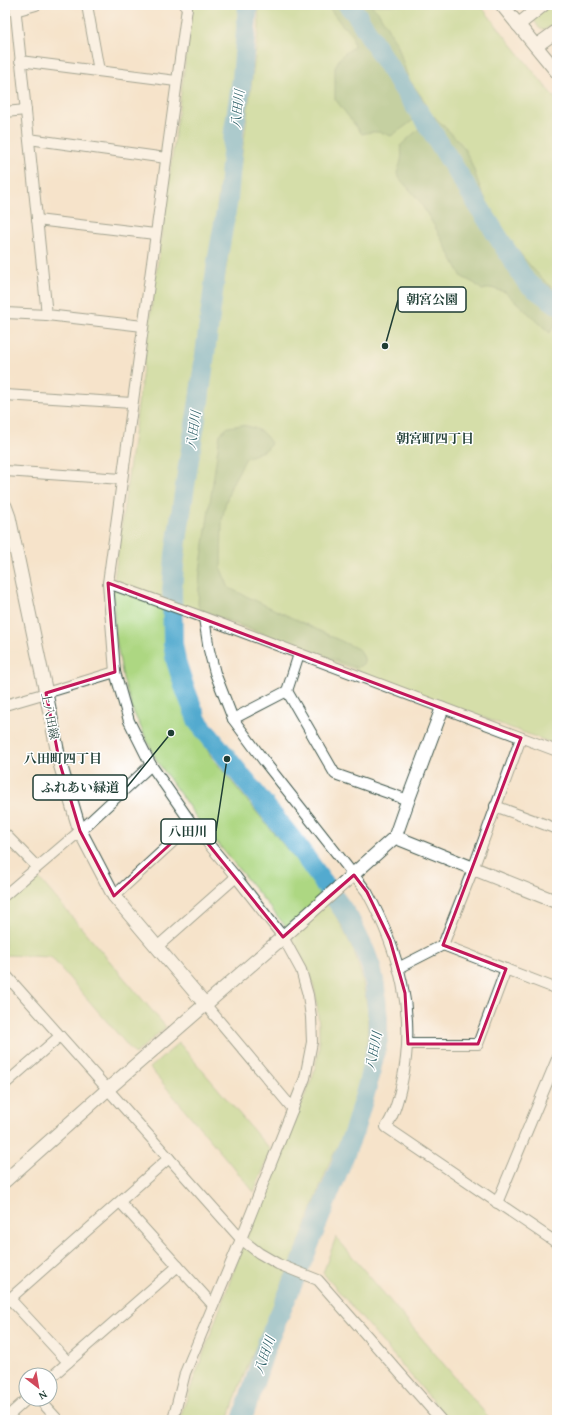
<svg xmlns="http://www.w3.org/2000/svg" width="562" height="1425" viewBox="0 0 562 1425" font-family="'Gentium Book Plus','Noto Serif JP',serif">
	<style>
		.green { fill: #add782; stroke: #668a5b }
		.forest { fill: #8ab870; stroke: #547a52 }
		.lines { fill: none; stroke-linecap: round; stroke-linejoin: round }
		.river { stroke: #52aacf; stroke-width: 20 }
		.minor-casing { stroke: #3f564b; stroke-width: 12 }
		.tertiary-casing { stroke: #3f564b; stroke-width: 15 }
		.minor { stroke: #fff; stroke-width: 10 }
		.tertiary { stroke: #fff; stroke-width: 13 }
		.marked { fill: none; stroke: #c2185b; stroke-width: 3; stroke-linejoin: round }
		.labels { text-anchor: middle; stroke-width: 3; stroke-linejoin: round; paint-order: stroke }
		.street-label { font-size: 12px; fill: #1f3d34; stroke: #fff }
		.water-label { font-size: 13px; font-style: italic; fill: #31636a; stroke: #fff }
		.neighbourhood-label { font-size: 13px; font-weight: bold; fill: #1f3d34; stroke: #fff }
		.leader { fill: none; stroke: #1f3d34; stroke-width: 1.5 }
		.callout-dot { fill: #1f3d34; stroke: #fff; stroke-width: 1.5 }
		.callout { fill: #fff; stroke: #1f3d34; stroke-width: 1.5 }
		.callout-label { font-size: 13px; text-anchor: middle; font-weight: bold; fill: #1f3d34 }
	</style>
	<rect width="100%" height="100%" fill="#fff"/>
	<filter id="ink" filterUnits="userSpaceOnUse"><feTurbulence type="fractalNoise" baseFrequency=".025" numOctaves="2"/><feDisplacementMap in="SourceGraphic" scale="8" xChannelSelector="R" yChannelSelector="G"/><feConvolveMatrix kernelMatrix="1 2 1 2 8 2 1 2 1" color-interpolation-filters="sRGB"/></filter>
	<filter id="wash" filterUnits="userSpaceOnUse"><feTurbulence type="fractalNoise" baseFrequency=".012" numOctaves="4" result="noise"/><feDisplacementMap in="SourceGraphic" scale="16" xChannelSelector="R" yChannelSelector="G"/><feGaussianBlur stdDeviation="0.9" result="paint"/><feColorMatrix in="noise" values="0 0 0 0 0 0 0 0 0 0 0 0 0 0 0 0 0 1.4 0 .05"/><feComposite in="paint" operator="in"/></filter>
	<g filter="url(#wash)">
		<rect width="100%" height="100%" fill="#f6e3cb"/>
		<g class="green">
			<path d="M 193,5 L 241,5 C 244,44 233,83 228,122 C 222,167 217,212 210,256 C 192,367 181,478 166,589 L 167,630 L 172,668 L 182,705 L 211,756 L 317,886 L 340,923 L 354,951 L 362,977 L 368,1011 L 367,1050 L 359,1098 L 350,1120 L 329,1164 L 298,1246 L 239,1387 L 228,1420 L 179,1420 L 241,1251 L 313,1076 L 319,1050 L 319,1025 L 316,996 L 310,973 L 287,928 L 196,817 L 157,761 L 133,711 L 123,678 L 115,633 L 113,594 L 114,580 Z"/>
			<polygon points="258,5 480,5 557,101 557,745 179,604 195,470 233,222 259,26"/>
			<path d="M 548,5 L 557,5 L 557,23 C 551,27 546,31 539,28 L 534,20 Z"/>
			<polygon points="37,876 166,1027 135,1054 51,957 5,955 5,903"/>
			<polygon points="179,1043 271,1151 254,1192 150,1068"/>
			<polygon points="336,1237 491,1420 449,1420 323,1273"/>
		</g>
		<g class="forest">
			<path d="M 327,5 L 371,5 L 379,13 L 398,46 L 408,78 L 426,103 C 424,115 401,129 391,136 C 380,131 373,131 362,134 L 335,99 L 335,68 L 339,59 L 345,53 L 354,47 L 352,34 L 342,25 Z"/>
			<path d="M 434,116 C 442,125 461,141 465,150 C 472,162 476,177 481,190 C 499,228 524,264 557,292 L 557,321 L 550,333 L 505,292 L 491,288 L 482,290 L 474,283 L 462,277 L 435,227 L 418,199 L 400,179 L 397,173 C 400,164 404,156 400,146 L 412,135 Z"/>
			<path d="M 242,425 C 257,428 262,430 271,443 L 268,448 L 263,451 L 246,458 L 232,484 L 225,505 L 222,521 L 221,569 L 229,588 L 360,650 L 364,658 L 364,663 L 357,668 L 200,610 L 198,604 L 200,571 L 220,434 L 228,427 Z"/>
		</g>
		<g class="lines">
			<g class="river">
				<polyline points="348,5 357,15 383,58 429,127 527,283 557,304"/>
				<polyline points="242,1420 268,1341 305,1255 354,1131 367,1087 378,1040 378,1019 375,985 371,967 365,951 349,918 296,844 198,722 184,686 176,661 173,644 172,590 175,554 188,466 199,401 217,262 228,200 234,130 242,78 248,5"/>
			</g>
		</g>
	</g>
	<g filter="url(#ink)">
		<g class="lines">
			<defs>
				<g id="minor">
					<polyline points="15,5 47,315"/>
					<polyline points="87,5 99,71"/>
					<polyline points="15,11 36,5"/>
					<polyline points="20,61 176,81"/>
					<polyline points="5,112 26,110"/>
					<polyline points="29,139 166,158"/>
					<polyline points="37,220 155,234"/>
					<polyline points="5,313 47,315 143,326"/>
					<polyline points="5,395 132,403"/>
					<polyline points="5,471 122,479"/>
					<polyline points="108,583 197,615 557,751"/>
					<path d="M 204,618 L 209,650 L 215,673 L 233,719 L 264,761 L 367,892 C 399,951 417,1014 402,1082 C 399,1097 395,1114 386,1127 L 557,1243"/>
					<polyline points="287,691 335,774 408,800"/>
					<polyline points="5,705 46,693 115,672"/>
					<polyline points="233,719 287,691 299,654"/>
					<polyline points="495,806 557,829"/>
					<polyline points="5,834 37,867"/>
					<polyline points="5,895 80,831 151,765"/>
					<polyline points="114,896 192,824"/>
					<polyline points="443,945 557,989"/>
					<polyline points="157,947 236,877"/>
					<polyline points="398,968 443,945 473,869 521,738"/>
					<polyline points="5,974 241,1239 259,1253 278,1264 318,1280 441,1420"/>
					<polyline points="205,1004 293,1109"/>
					<polyline points="408,1044 478,1044 506,969"/>
					<polyline points="5,1084 60,1036"/>
					<polyline points="120,1202 213,1305"/>
					<polyline points="497,1203 557,1059"/>
					<polyline points="10,1299 68,1362"/>
					<polyline points="5,1303 169,1158"/>
					<polyline points="50,1378 178,1266"/>
					<polyline points="39,1399 58,1420"/>
					<polyline points="5,1419 27,1399"/>
					<polyline points="173,1420 185,1373 241,1239 305,1078 312,1042 311,1017 308,995 301,970 283,937 236,877 192,824 151,765 129,721 115,672 108,583 187,8 185,5"/>
				</g>
				<g id="tertiary">
					<polyline points="502,5 557,72"/>
					<polyline points="518,25 543,5"/>
					<polyline points="536,46 557,31"/>
					<polyline points="5,506 9,517 46,693 60,764 80,831 114,896 205,1004"/>
					<polyline points="395,837 557,902"/>
					<polyline points="5,1181 108,1089 283,937 395,837 408,800 442,709"/>
				</g>
			</defs>
			<use href="#minor" class="minor-casing"/>
			<use href="#tertiary" class="tertiary-casing"/>
			<use href="#minor" class="minor"/>
			<use href="#tertiary" class="tertiary"/>
		</g>
	</g>
	<path d="M0 0H562V1425H0ZM 108,583 L 521,738 L 443,945 L 506,969 L 478,1044 L 408,1044 L 405,993 L 390,940 L 367,892 L 354,875 L 283,937 L 192,824 L 114,896 L 80,831 L 60,764 L 46,693 L 115,672 Z" fill="#f6e3cb" fill-opacity=".55" fill-rule="evenodd"/>
	<path class="marked" d="M 108,583 L 521,738 L 443,945 L 506,969 L 478,1044 L 408,1044 L 405,993 L 390,940 L 367,892 L 354,875 L 283,937 L 192,824 L 114,896 L 80,831 L 60,764 L 46,693 L 115,672 Z"/>
	<g class="labels">
		<g class="street-label">
			<text transform="translate(50 716) rotate(79)" y="4">上八田線</text>
		</g>
		<g class="water-label">
			<text transform="translate(237 109) rotate(-84)" y="5">八田川</text>
			<text transform="translate(193 430) rotate(-82)" y="5">八田川</text>
			<text transform="translate(373 1051) rotate(-79)" y="5">八田川</text>
			<text transform="translate(264 1355) rotate(-71)" y="5">八田川</text>
		</g>
		<g class="neighbourhood-label">
			<text x="435" y="443">朝宮町四丁目</text>
			<text x="63" y="763">八田町四丁目</text>
		</g>
	</g>
	<path class="leader" d="M385 346L398 300M171 733L127 787M227 759L216 831"/>
	<g class="callout-dot">
		<circle cx="385" cy="346" r="4"/>
		<circle cx="171" cy="733" r="4"/>
		<circle cx="227" cy="759" r="4"/>
	</g>
	<g class="callout">
		<rect x="398" y="287" width="68" height="25" rx="4"/>
		<rect x="33" y="775" width="94" height="25" rx="4"/>
		<rect x="161" y="819" width="55" height="25" rx="4"/>
	</g>
	<g class="callout-label">
		<text x="432" y="304">朝宮公園</text>
		<text x="80" y="792">ふれあい緑道</text>
		<text x="188" y="836">八田川</text>
	</g>
	<rect width="562" height="1425" fill="none" stroke="#fff" stroke-width="20"/>
	<g transform="translate(38 1387) rotate(149)"><circle r="19" fill="#ffffff" stroke="#a5b1ae"/>
	<path d="M0-3L7 15L0 10L-7 15Z" fill="#d1495b"/>
	<text y="-6" font-size="11" font-weight="bold" text-anchor="middle" fill="#1f3d34">N</text>
	</g>
</svg>
